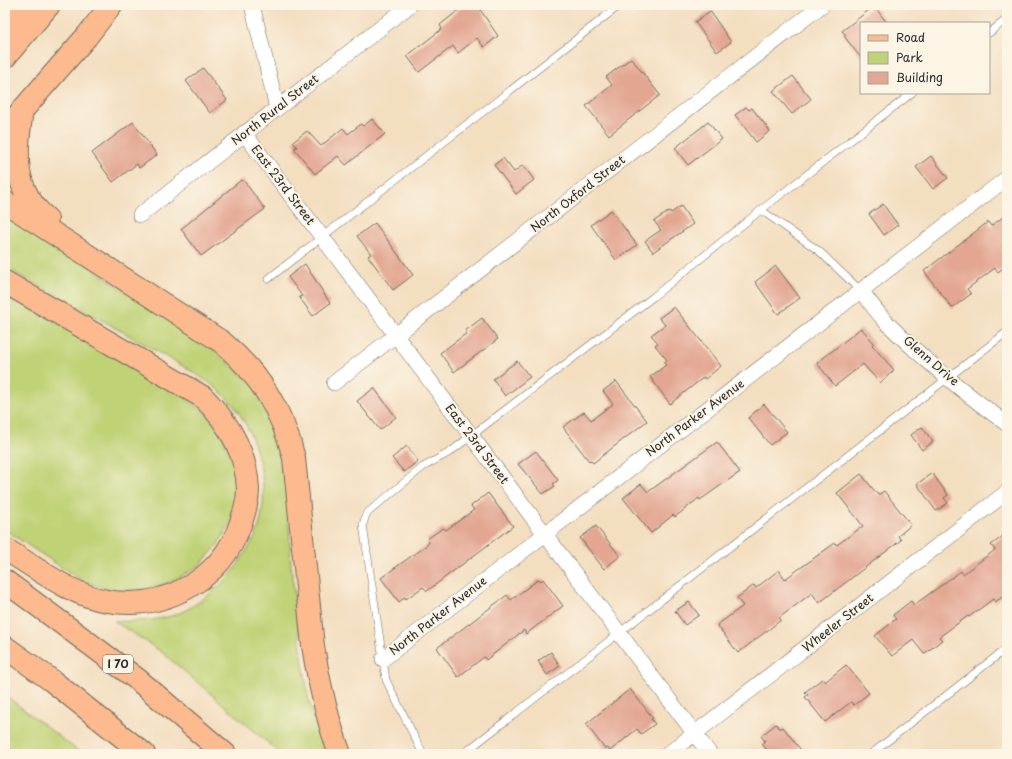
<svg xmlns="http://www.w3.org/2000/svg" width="1012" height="759" viewBox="0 0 1012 759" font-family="'Playpen Sans',sans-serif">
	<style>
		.green { fill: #bfd276; stroke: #757e50 }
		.building { fill: #e2a692 }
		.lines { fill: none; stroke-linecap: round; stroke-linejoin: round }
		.lane-casing { stroke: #716a5f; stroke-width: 8 }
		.street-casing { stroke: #716a5f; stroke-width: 16 }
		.primary-casing { stroke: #716a5f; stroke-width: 24 }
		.highway-casing { stroke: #716a5f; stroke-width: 24 }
		.lane { stroke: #fff; stroke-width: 7 }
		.street { stroke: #fff; stroke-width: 15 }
		.primary { stroke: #fcba8e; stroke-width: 22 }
		.highway { stroke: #fcba8e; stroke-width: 22 }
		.labels { text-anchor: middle; stroke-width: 4; stroke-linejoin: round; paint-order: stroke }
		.shield { fill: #fcf5e5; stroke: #6a6863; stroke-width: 1 }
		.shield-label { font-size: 11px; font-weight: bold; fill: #2b2b2b }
		.street-label { font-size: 12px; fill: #2b2b2b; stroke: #fcf5e5 }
	</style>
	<rect width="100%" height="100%" fill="#fcf5e5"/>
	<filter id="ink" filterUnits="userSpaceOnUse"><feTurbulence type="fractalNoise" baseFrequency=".025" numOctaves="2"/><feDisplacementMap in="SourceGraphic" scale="8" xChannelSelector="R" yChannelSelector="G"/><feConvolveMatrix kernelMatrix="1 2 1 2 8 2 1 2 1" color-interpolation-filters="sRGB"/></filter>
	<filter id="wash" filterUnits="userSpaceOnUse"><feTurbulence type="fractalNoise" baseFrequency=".012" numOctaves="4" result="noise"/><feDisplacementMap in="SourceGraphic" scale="16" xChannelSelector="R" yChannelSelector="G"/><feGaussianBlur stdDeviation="0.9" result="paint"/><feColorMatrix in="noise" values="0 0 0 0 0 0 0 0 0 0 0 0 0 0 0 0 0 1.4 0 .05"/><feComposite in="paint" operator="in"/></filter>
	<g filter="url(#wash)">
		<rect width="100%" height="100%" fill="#f3dec0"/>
		<g class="green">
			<path d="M 5,210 L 214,350 L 257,388 L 289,464 L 289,524 L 291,567 L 303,664 L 309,701 L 325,754 L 281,754 L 163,653 L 114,621 C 133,622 152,621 171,616 C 194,610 226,583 239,563 C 244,554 250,546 255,537 C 272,499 261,447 239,413 C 221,385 186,368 158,352 C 111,325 65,299 17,274 L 5,269 Z"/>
			<polygon points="5,294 177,391 217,422 236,469 238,494 233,519 217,546 200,565 173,581 150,589 114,591 84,582 5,530"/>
			<polygon points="5,695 82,754 5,754"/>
		</g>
		<g id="blocks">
			<g class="building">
				<polygon points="465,5 477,5 498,36 484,47 477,38 458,53 453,46 419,72 407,56 442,29 440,25"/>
				<polygon points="874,6 887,23 861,23 861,58 844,36 846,35 842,31"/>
				<polygon points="710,11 731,42 717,52 695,22"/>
				<polygon points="631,58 660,95 609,135 586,106 612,85 606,77"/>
				<polygon points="203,68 227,100 210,113 186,81"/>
				<polygon points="793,76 811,99 792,114 773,91"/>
				<polygon points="746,107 749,110 752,108 770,131 756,142 735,115"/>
				<polygon points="372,119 385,134 346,165 338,156 315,174 294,148 297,147 293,142 307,131 321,146 343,128 348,134 361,124 363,126"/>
				<polygon points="133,122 157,155 139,168 137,164 113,182 92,153"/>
				<polygon points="708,122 722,139 688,165 675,148"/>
				<polygon points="931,156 948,178 933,189 916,167"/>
				<polygon points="503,158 514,172 523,165 534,180 516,194 494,165"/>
				<polygon points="241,180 244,181 265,209 201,256 181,229"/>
				<polygon points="883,204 898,225 884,235 869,214"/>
				<polygon points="681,206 693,224 653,252 645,241 661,230 654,221 670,211 671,213"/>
				<polygon points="611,210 637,245 616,260 591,225"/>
				<polygon points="1007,214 1007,265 998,272 995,268 967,289 971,294 952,308 924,271 988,222 991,226"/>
				<polygon points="375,223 413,275 393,290 368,256 371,254 357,236"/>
				<polygon points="305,264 330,303 313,316 299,297 302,296 288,277"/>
				<polygon points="776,266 800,298 778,314 755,282"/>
				<polygon points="674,307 721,366 705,379 704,377 670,404 650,377 666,365 664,362 667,360 655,345 658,343 651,335 665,325 659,318"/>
				<polygon points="482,318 498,339 454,372 440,353 467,333 465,331"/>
				<polygon points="861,328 874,343 872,345 894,370 880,383 863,364 835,386 817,363"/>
				<polygon points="517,361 530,377 505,396 493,379"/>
				<polygon points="616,381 647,421 593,463 590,460 589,461 563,427 584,412 591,420 613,404 603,391"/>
				<polygon points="374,388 396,417 380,430 357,401"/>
				<polygon points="764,404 787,432 770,445 748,418"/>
				<polygon points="922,427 933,442 922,450 911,435"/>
				<polygon points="717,442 740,472 700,500 699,498 675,517 673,515 651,533 623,498 641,484 648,492"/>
				<polygon points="407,446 418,461 404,472 392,458"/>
				<polygon points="536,451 558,480 553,484 555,486 543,494 518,464"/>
				<polygon points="932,473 948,495 944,498 948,503 936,511 917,484"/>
				<polygon points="861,474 878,495 884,491 911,525 898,536 901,540 819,603 812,593 779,618 781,620 738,653 717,625 743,606 737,598 754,585 756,588 779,570 785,579 835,543 837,545 863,526 837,493"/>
				<polygon points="488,493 513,526 427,591 423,587 406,599 405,597 399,602 381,578 428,544 429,542 427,539 443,528 446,530 474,510 471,506"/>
				<polygon points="596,526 620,556 604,569 580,538"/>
				<polygon points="1007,533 1007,594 995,602 993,599 969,617 968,616 939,637 942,640 924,654 913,640 892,656 875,636 896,619 893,615 911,601 914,605 961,571 963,574 995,550 991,545"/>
				<polygon points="539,579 541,581 543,579 563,606 526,634 524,630 486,660 484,657 458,677 437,648 507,595 511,600"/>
				<polygon points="689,602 699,615 685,625 675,611"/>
				<polygon points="551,652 560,666 547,675 538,661"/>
				<polygon points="846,665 869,693 854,705 851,702 825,722 805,697 808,695 805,692 822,679 825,682"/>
				<polygon points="630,689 653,718 651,719 655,724 641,734 637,729 610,751 608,748 605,749 586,724"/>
				<polygon points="776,724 780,729 783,727 804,754 770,754 762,744 765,741 761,736"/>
			</g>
		</g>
	</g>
	<g filter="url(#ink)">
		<use href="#blocks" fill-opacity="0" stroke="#716a5f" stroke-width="1"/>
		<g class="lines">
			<defs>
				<g id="lane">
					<polyline points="989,33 1007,19"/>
					<polyline points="761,210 819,251 861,291"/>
					<polyline points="268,279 620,5"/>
					<polyline points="423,754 386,680 363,525 366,514 423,467 450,452 653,297 761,210 912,93"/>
					<polyline points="463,754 1007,332"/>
					<polyline points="871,754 1007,648"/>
				</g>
				<g id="street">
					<polyline points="252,5 277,108"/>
					<polyline points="244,133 710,754"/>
					<polyline points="140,215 410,5"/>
					<path d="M 861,291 C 870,302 878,314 888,324 C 924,360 966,394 1007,424"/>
					<polyline points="334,383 822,5"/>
					<polyline points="383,659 1007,178"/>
					<polyline points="668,754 1007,492"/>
				</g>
				<g id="primary">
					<polyline points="5,57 49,5"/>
					<polyline points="5,130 87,36 111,5"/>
				</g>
				<g id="highway">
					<polyline points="5,25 27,5"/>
					<path d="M 22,110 C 16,152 11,189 47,219"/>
					<path d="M 5,202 L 222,342 C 260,375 282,410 294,458 L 313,646 C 319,683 327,719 340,754"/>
					<path d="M 5,282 L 203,397 C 228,422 247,453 248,490 C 248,502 244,514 240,525 C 221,580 164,611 107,601 C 70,595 37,568 5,549"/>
					<polyline points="5,581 137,679 225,754"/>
					<polyline points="5,647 51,680 144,754"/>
				</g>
			</defs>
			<use href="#lane" class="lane-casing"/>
			<use href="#street" class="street-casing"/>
			<use href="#primary" class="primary-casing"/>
			<use href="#highway" class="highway-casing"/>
			<use href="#lane" class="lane"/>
			<use href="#street" class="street"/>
			<use href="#primary" class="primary"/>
			<use href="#highway" class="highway"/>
		</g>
	</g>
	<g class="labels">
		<rect class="shield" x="103" y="655" width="30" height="18" rx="3"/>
		<g class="shield-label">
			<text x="118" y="668">I 70</text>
		</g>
		<g class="street-label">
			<text transform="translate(275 110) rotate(-38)" y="4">North Rural Street</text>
			<text transform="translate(283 185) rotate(53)" y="4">East 23rd Street</text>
			<text transform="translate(578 194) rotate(-38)" y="4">North Oxford Street</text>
			<text transform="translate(931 361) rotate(41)" y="4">Glenn Drive</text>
			<text transform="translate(695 418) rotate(-37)" y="4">North Parker Avenue</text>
			<text transform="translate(477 444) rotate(53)" y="4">East 23rd Street</text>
			<text transform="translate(438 616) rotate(-38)" y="4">North Parker Avenue</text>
			<text transform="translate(838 623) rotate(-38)" y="4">Wheeler Street</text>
		</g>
	</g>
	<rect width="1012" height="759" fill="none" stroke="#fcf5e5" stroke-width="20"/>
	<rect x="860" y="22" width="130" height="72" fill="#fcf5e5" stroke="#a8a49b"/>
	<rect x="868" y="35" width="20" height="6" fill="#fcba8e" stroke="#a8a49b"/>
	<text x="896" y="42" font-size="12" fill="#2b2b2b">Road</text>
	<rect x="868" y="52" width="20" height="12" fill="#bfd276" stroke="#a8a49b"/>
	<text x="896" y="62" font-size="12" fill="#2b2b2b">Park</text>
	<rect x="868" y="72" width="20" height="12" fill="#e2a692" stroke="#a8a49b"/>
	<text x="896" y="82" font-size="12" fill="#2b2b2b">Building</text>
</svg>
